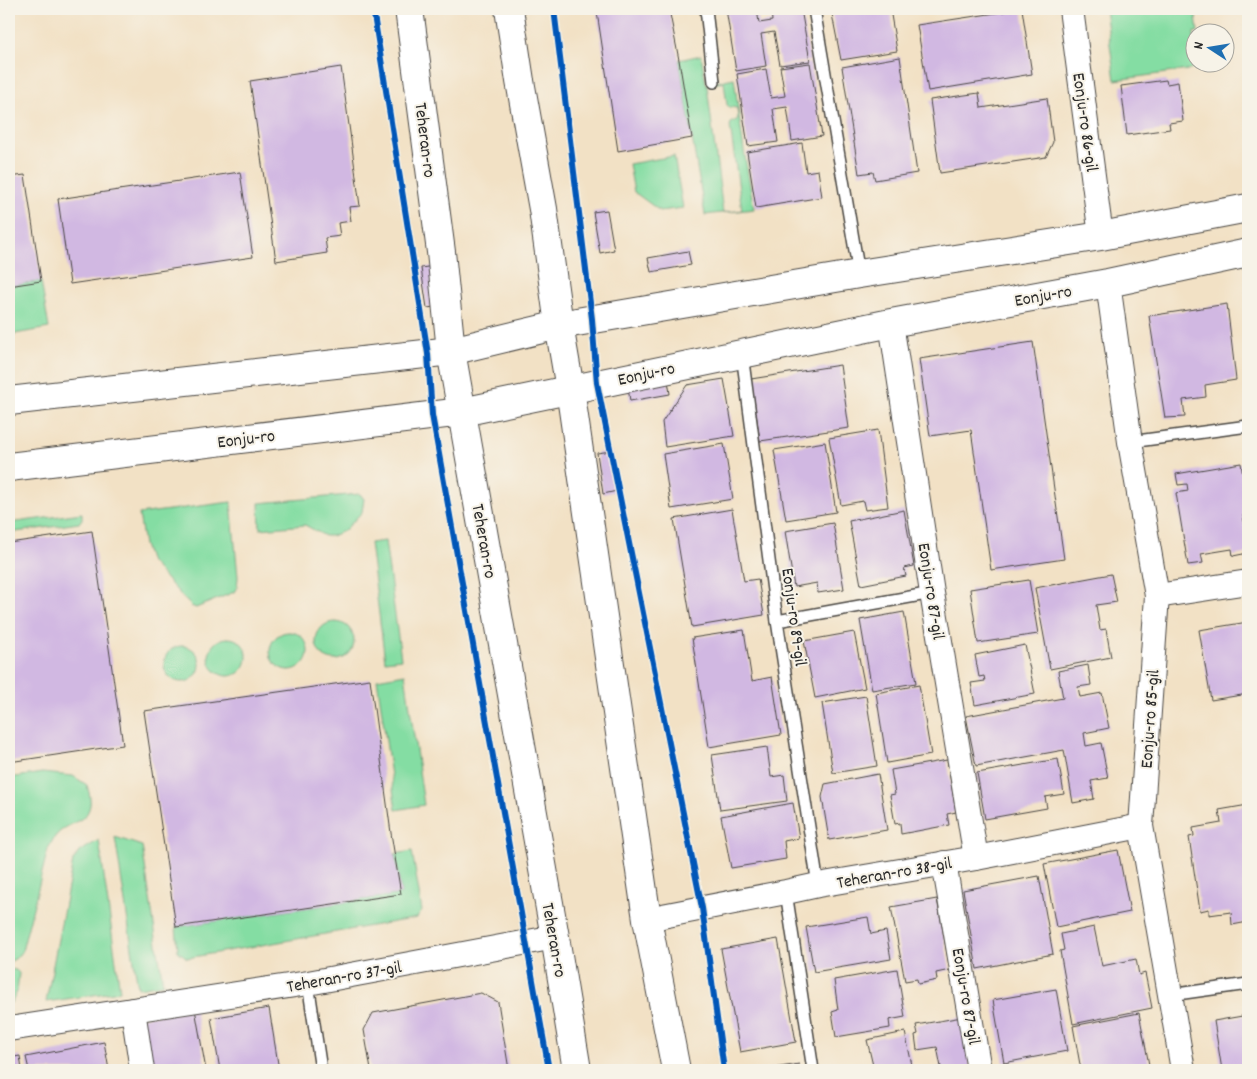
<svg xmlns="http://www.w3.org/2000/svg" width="1257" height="1079" viewBox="0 0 1257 1079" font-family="Dekko,sans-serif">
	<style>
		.green { fill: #84dda3; stroke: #588467; fill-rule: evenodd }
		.building { fill: #d1b8e2 }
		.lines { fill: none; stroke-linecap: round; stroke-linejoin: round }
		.service-casing { stroke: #494642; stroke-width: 14 }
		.minor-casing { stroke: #494642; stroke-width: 26 }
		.primary-casing { stroke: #494642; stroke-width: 30 }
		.service { stroke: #fff; stroke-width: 11 }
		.minor { stroke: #fff; stroke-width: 24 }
		.primary { stroke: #fff; stroke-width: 28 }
		.cycleway-casing { stroke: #f7f3e8; stroke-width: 9 }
		.cycleway { stroke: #0057b8; stroke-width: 6 }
		.labels { text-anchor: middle; stroke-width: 4; stroke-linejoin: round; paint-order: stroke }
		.street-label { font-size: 18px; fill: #2b2b2b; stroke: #f7f3e8 }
	</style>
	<rect width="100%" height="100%" fill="#f7f3e8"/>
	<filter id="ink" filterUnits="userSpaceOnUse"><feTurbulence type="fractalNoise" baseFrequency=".02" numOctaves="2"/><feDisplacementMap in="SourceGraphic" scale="10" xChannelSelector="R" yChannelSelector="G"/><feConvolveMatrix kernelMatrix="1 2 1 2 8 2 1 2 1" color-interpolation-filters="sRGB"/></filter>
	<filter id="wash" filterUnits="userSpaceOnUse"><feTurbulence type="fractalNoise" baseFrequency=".0096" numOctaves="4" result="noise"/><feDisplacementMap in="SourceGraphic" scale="20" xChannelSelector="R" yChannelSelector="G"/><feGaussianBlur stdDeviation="1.12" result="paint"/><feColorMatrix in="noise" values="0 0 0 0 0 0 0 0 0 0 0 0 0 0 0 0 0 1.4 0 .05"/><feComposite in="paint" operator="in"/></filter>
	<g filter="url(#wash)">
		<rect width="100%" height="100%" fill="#f2e1c5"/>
		<g class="green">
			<polygon points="1105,9 1195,9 1198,32 1194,32 1194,62 1202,63 1203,68 1115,80"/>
			<path d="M 701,55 L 706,84 L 734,78 L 744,151 L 754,209 L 705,215 L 679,60 ZM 724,82 L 727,105 L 729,107 L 737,108 L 738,119 L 731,123 L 730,126 L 742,210 L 723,213 L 707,86 L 706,85 Z"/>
			<polygon points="674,156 683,208 660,211 634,192 629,164"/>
			<polygon points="41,281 49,328 9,335 9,286"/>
			<polygon points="360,494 364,499 362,512 345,530 332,536 325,536 305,525 260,529 259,503"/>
			<polygon points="231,502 238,577 237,587 234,592 196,608 191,606 149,560 144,545 139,514"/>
			<polygon points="82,513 82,519 79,523 9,533 9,523"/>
			<polygon points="385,541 401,659 385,661 370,543"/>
			<circle cx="335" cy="641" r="19"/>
			<circle cx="289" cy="651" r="19"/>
			<circle cx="228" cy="657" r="19"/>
			<circle cx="182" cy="664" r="18"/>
			<polygon points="405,674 424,805 396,810 377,679"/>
			<path d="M 42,773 L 73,776 L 87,785 C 89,793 92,801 89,809 C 86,820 71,823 62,830 C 55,835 52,841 48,849 L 22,951 L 15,959 L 9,962 L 9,778 Z"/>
			<polygon points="115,837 142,846 163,984 138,988"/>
			<polygon points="99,840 120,991 46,1002 73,861 79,852"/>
			<polygon points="412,851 422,911 417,918 187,958 178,951 176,927 401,894 395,854"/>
			<polygon points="10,969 16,970 19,973 17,992 11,1003 9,1003 9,970"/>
		</g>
		<g id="blocks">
			<g class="building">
				<polygon points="614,9 669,9 679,60 692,138 618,151 597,12"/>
				<polygon points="726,9 757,9 759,23 772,21 771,9 801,9 810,61 780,65 774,32 761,34 766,66 736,71"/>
				<polygon points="831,9 890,9 897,51 841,60"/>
				<polygon points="906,9 933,9 933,10 907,13"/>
				<polygon points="1022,9 1032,74 928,91 917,25"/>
				<polygon points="900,57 917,173 875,180 873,172 859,174 842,67"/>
				<polygon points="810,63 822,136 792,141 787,107 773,109 778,142 748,146 737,74 766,69 771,98 785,96 780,67"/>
				<polygon points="341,67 360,206 349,207 351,221 338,223 340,236 325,238 327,253 276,261 250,81"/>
				<polygon points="1166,80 1167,84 1178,82 1183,121 1169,123 1170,129 1127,135 1121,86"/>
				<polygon points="979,93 981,108 1047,98 1053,142 1046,157 940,173 930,100"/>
				<polygon points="802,143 806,172 818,170 822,197 756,208 747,152"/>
				<polygon points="240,172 253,257 70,284 58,199"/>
				<polygon points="25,175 41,281 9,286 9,177"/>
				<polygon points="607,210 614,250 600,253 593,212"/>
				<polygon points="688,251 691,265 651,272 648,258"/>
				<polygon points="434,266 441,306 427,308 421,268"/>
				<polygon points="1227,304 1236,380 1205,385 1206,397 1183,400 1185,417 1165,418 1149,316"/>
				<polygon points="1033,342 1064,559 991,570 971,430 930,436 919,359"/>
				<polygon points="840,365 849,428 760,441 751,379"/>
				<polygon points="724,379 734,436 665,447 662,422 687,385"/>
				<polygon points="668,380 670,394 630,401 628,387"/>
				<polygon points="878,430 888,507 865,510 863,501 841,505 829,438"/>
				<polygon points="825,442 836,512 786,520 774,450"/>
				<polygon points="724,444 733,499 671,509 663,454"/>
				<polygon points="611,451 617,491 603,494 597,453"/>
				<polygon points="1241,463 1248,510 1248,514 1243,515 1248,546 1248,553 1233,556 1232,549 1201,554 1203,563 1188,565 1176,493 1188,491 1187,484 1178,485 1176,474"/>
				<polygon points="732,509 744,581 758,579 764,615 692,627 674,519"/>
				<polygon points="904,510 914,566 904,568 906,576 861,585 849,521"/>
				<polygon points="833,523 844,589 818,593 817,583 794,587 785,531"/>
				<polygon points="92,531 123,745 9,762 9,543"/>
				<polygon points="1111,574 1117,602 1096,605 1100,630 1106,629 1111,657 1050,669 1035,588"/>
				<polygon points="1029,580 1038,634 978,643 970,589"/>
				<polygon points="904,612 916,683 872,690 860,620"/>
				<polygon points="1248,622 1248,694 1211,700 1199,630"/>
				<polygon points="744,630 752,681 772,677 781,735 709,747 692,638"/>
				<polygon points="854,632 865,688 815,698 804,641"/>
				<polygon points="1025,645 1035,694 975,705 971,683 985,681 984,676 979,677 975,655"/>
				<polygon points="1088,665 1091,685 1078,687 1080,697 1102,693 1109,728 1084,733 1086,746 1101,743 1108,778 1091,781 1094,799 1073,803 1064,750 976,766 966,716 1063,698 1058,671"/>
				<polygon points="370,679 391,833 401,894 176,927 144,711"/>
				<polygon points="919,685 931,755 887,763 876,693"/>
				<polygon points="866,696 877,766 833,773 822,703"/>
				<polygon points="767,747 771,777 784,775 787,801 720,810 712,755"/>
				<polygon points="1058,759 1064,794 1045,797 1047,808 985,819 977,773"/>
				<polygon points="947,760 956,812 947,814 949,825 901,834 900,823 895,824 890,795 895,794 891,770"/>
				<polygon points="878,774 887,830 829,840 822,797 825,784"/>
				<polygon points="793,803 799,838 784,841 786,859 731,868 721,816"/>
				<polygon points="1248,805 1248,922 1232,925 1231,912 1209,915 1209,909 1200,911 1189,837 1194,836 1193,828 1221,823 1219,810"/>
				<polygon points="1118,850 1130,912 1056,927 1044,864"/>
				<polygon points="1039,876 1053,954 977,969 963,890"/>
				<polygon points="937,899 950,970 936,973 937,980 918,984 917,979 905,981 891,907"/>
				<polygon points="868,917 871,934 886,931 891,959 814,972 806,927"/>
				<polygon points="1094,927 1102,966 1136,959 1139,975 1145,973 1152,1008 1073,1024 1060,951 1064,950 1061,934"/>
				<polygon points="778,939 796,1042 740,1052 721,949"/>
				<polygon points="897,969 905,1017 889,1020 890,1028 836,1037 832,1012 838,1010 834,980"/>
				<polygon points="1056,989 1067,1051 1004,1063 993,1000"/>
				<polygon points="481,993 498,1002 509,1070 371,1070 364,1030 373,1013"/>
				<polygon points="269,1008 279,1070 220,1070 211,1018"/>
				<polygon points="195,1009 206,1070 147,1070 138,1018"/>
				<polygon points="1139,1013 1150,1070 1081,1070 1073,1026"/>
				<polygon points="1248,1015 1248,1066 1222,1070 1214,1021"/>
				<polygon points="962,1017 971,1070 931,1070 931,1069 941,1067 937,1047 917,1050 915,1035 918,1034 916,1025"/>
				<polygon points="905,1032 913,1070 874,1070 867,1040"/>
				<polygon points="104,1042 109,1070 29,1070 26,1057"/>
				<polygon points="20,1056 22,1070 9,1070 9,1058"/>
				<polygon points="799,1064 800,1070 768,1070 768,1069"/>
			</g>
		</g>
	</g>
	<g filter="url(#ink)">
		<use href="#blocks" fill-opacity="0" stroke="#494642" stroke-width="1"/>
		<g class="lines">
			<defs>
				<g id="service">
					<polyline points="706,9 714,82"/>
					<polyline points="814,9 859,274"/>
					<polyline points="742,354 777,621 818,885"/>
					<polyline points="1130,442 1248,426"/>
					<polyline points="777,621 932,593"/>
					<polyline points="786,892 813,1070"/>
					<polyline points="308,983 321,1070"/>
					<polyline points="1170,995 1248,984"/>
				</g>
				<g id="minor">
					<polyline points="1071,9 1101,236"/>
					<polyline points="1108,283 1130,442 1157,596 1141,826 1183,1070"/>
					<polyline points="891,323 932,593 976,858"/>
					<polyline points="1157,596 1248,582"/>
					<polyline points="944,863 979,1070"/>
					<polyline points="647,919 786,892 818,885 976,858 1141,826"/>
					<polyline points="133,1010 142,1070"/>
					<polyline points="9,1029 308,983 555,937"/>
				</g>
				<g id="primary">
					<polyline points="409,9 441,252 451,351 555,937 577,1070"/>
					<polyline points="509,9 520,81 543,209 559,325 570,389 647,919 676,1070"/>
					<polyline points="9,401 451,351 559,325 859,274 1101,236 1248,208"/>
					<polyline points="9,467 462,412 891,323 1108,283 1248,253"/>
				</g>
			</defs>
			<use href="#service" class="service-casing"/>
			<use href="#minor" class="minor-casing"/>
			<use href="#primary" class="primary-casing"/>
			<use href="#service" class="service"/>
			<use href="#minor" class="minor"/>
			<use href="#primary" class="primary"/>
			<defs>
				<g id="cycleway">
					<polyline points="373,9 428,354 432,415 549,1070"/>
					<polyline points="554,9 592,319 597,383 702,908 724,1070"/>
				</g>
			</defs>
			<use href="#cycleway" class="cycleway-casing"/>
			<use href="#cycleway" class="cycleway"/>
		</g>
	</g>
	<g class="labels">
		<g class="street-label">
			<text transform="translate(1086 122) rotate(82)" y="6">Eonju-ro 86-gil</text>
			<text transform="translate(426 140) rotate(83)" y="6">Teheran-ro</text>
			<text transform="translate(1043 295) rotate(-10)" y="6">Eonju-ro</text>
			<text transform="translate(646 373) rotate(-12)" y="6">Eonju-ro</text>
			<text transform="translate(246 438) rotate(-7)" y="6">Eonju-ro</text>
			<text transform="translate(485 541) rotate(80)" y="6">Teheran-ro</text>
			<text transform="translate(932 591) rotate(81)" y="6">Eonju-ro 87-gil</text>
			<text transform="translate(795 617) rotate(82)" y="6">Eonju-ro 89-gil</text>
			<text transform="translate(1149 719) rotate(-86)" y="6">Eonju-ro 85-gil</text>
			<text transform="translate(894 872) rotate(-10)" y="6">Teheran-ro 38-gil</text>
			<text transform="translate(555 940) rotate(80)" y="6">Teheran-ro</text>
			<text transform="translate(344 976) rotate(-10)" y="6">Teheran-ro 37-gil</text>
			<text transform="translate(967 996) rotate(80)" y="6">Eonju-ro 87-gil</text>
		</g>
	</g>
	<rect width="1257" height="1079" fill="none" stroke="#f7f3e8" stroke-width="30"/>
	<g transform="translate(1210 48) rotate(282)"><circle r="24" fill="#f7f3e8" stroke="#a5a39c"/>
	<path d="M0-4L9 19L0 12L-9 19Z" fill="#1f6fb2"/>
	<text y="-8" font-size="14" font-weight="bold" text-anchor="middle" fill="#2b2b2b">N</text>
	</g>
</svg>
